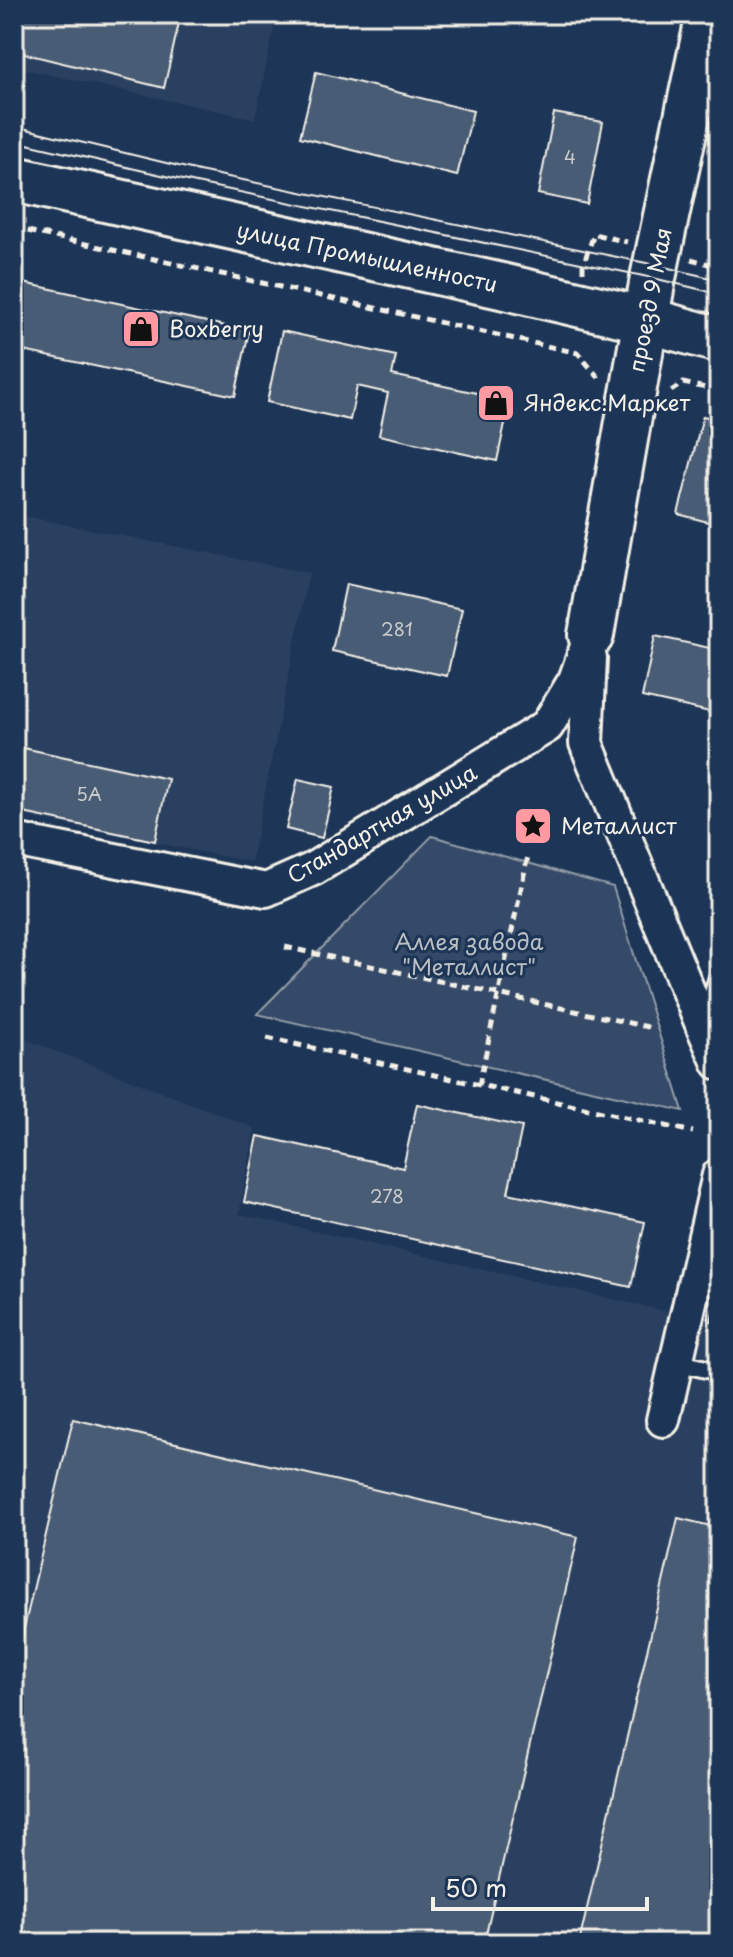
<svg xmlns="http://www.w3.org/2000/svg" width="733" height="1957" viewBox="0 0 733 1957" font-family="'Playpen Sans',sans-serif">
	<style>
		.built { fill: #2a4060 }
		.green { fill: #354a67; stroke: #949ea8; stroke-width: 2 }
		.building { fill: #485b74; stroke: #f4f1e8; stroke-width: 2 }
		.lines { fill: none; stroke-linecap: round; stroke-linejoin: round }
		.lane-casing { stroke: #f4f1e8; stroke-width: 22 }
		.street-casing { stroke: #f4f1e8; stroke-width: 38 }
		.secondary-casing { stroke: #f4f1e8; stroke-width: 50 }
		.path { stroke: #f4f1e8; stroke-width: 5; stroke-dasharray: 8 6; stroke-linecap: butt }
		.lane { stroke: #1d3557; stroke-width: 16 }
		.street { stroke: #1d3557; stroke-width: 32 }
		.secondary { stroke: #1d3557; stroke-width: 44 }
		.tram { stroke: #f4f1e8; stroke-width: 2 }
		.labels { text-anchor: middle; stroke-width: 6; stroke-linejoin: round; paint-order: stroke }
		.number-label { font-size: 18px; fill: #c9cccb }
		.street-label { font-size: 22px; fill: #f4f1e8; stroke: #1d3557 }
		.poi-label { font-size: 22px; fill: #f4f1e8; stroke: #1d3557; text-anchor: start }
		.park-label { font-size: 22px; fill: #bbbfc1; stroke: #1d3557 }
	</style>
	<rect width="100%" height="100%" fill="#1d3557"/>
	<filter id="ink" filterUnits="userSpaceOnUse"><feTurbulence type="fractalNoise" baseFrequency=".0125" numOctaves="2"/><feDisplacementMap in="SourceGraphic" scale="16" xChannelSelector="R" yChannelSelector="G"/><feConvolveMatrix kernelMatrix="1 2 1 2 8 2 1 2 1" color-interpolation-filters="sRGB"/></filter>
	<g filter="url(#ink)">
		<g class="built">
			<polygon points="14,14 277,14 255,119 14,67"/>
			<polygon points="14,514 309,573 251,862 14,814"/>
			<polygon points="14,1035 255,1128 239,1214 719,1323 719,1943 14,1943"/>
		</g>
		<polygon class="green" points="432,836 613,887 683,1111 257,1014"/>
		<g class="building">
			<polygon points="14,14 181,14 164,88 14,51"/>
			<polygon points="578,14 623,14 621,24 577,16"/>
			<polygon points="316,72 473,111 457,176 300,137"/>
			<polygon points="554,113 603,122 587,204 538,194"/>
			<polygon points="14,281 249,331 235,396 14,349"/>
			<polygon points="282,331 396,356 392,375 510,400 497,461 379,435 388,393 357,386 350,420 267,402"/>
			<polygon points="703,416 719,420 719,525 678,514"/>
			<polygon points="346,584 462,609 447,676 332,651"/>
			<polygon points="655,636 719,650 719,714 642,697"/>
			<polygon points="14,746 168,779 155,841 14,811"/>
			<polygon points="298,779 334,787 322,838 286,829"/>
			<polygon points="417,1104 522,1127 508,1193 645,1222 631,1287 244,1202 258,1136 403,1168"/>
			<polygon points="719,1284 719,1323 711,1321"/>
			<polygon points="73,1419 578,1537 484,1943 14,1943 14,1671"/>
			<polygon points="678,1518 719,1528 719,1943 579,1943"/>
		</g>
		<g class="lines">
			<defs>
				<g id="lane">
					<polyline points="704,1023 719,974"/>
					<polyline points="676,1362 719,1372"/>
				</g>
				<g id="street">
					<polyline points="590,658 586,743 703,1027 719,1063"/>
					<polyline points="14,840 266,890 313,869 547,726 575,680 591,635"/>
					<polyline points="663,1420 719,1175"/>
				</g>
				<g id="secondary">
					<polyline points="14,179 497,285 646,320 719,340"/>
					<polyline points="591,635 653,278 709,14"/>
				</g>
			</defs>
			<use href="#lane" class="lane-casing"/>
			<use href="#street" class="street-casing"/>
			<use href="#secondary" class="secondary-casing"/>
			<g class="path">
				<polyline points="14,228 578,353 599,378"/>
				<polyline points="691,259 719,267"/>
				<polyline points="583,272 583,265 594,234 627,242"/>
				<polyline points="716,305 719,290"/>
				<polyline points="671,391 683,383 719,391"/>
				<polyline points="285,947 652,1028"/>
				<polyline points="267,1038 693,1132"/>
				<polyline points="479,1085 528,856"/>
			</g>
			<use href="#lane" class="lane"/>
			<use href="#street" class="street"/>
			<use href="#secondary" class="secondary"/>
			<g class="tram">
				<polyline points="14,126 199,171 656,265 719,280"/>
				<polyline points="14,141 196,183 653,278 719,294"/>
			</g>
		</g>
	</g>
	<defs>
		<symbol id="shop-square" viewBox="-11 -11 22 22"><rect x="-9" y="-9" width="18" height="18" rx="4" fill="#ff9aa2" stroke="#1d3557"/><path d="M-5-2.5h2.3a2.7 3.5 0 0 1 5.4 0H5L5.5 6h-11ZM-1.5-2.5h3a1.5 2.3 0 0 0-3 0Z" fill="#111"/></symbol>
		<symbol id="sight-square" viewBox="-11 -11 22 22"><rect x="-9" y="-9" width="18" height="18" rx="4" fill="#ff9aa2" stroke="#1d3557"/><path d="M0-6L1.8-2.2L6-1.7L2.9 1.2L3.7 5.4L0 3.3L-3.7 5.4L-2.9 1.2L-6-1.7L-1.8-2.2Z" fill="#111"/></symbol>
	</defs>
	<g fill-rule="evenodd">
		<use href="#shop-square" x="119" y="307" width="44" height="44"/>
		<use href="#shop-square" x="474" y="381" width="44" height="44"/>
		<use href="#sight-square" x="511" y="804" width="44" height="44"/>
	</g>
	<g class="labels">
		<g class="number-label">
			<text x="570" y="164">4</text>
			<text x="397" y="636">281</text>
			<text x="89" y="801">5А</text>
			<text x="387" y="1203">278</text>
		</g>
		<g class="street-label">
			<text transform="translate(367 257) rotate(12)" y="8">улица Промышленности</text>
			<text transform="translate(650 300) rotate(-79)" y="8">проезд 9 Мая</text>
			<text transform="translate(382 824) rotate(-30)" y="8">Стандартная улица</text>
		</g>
		<g class="poi-label">
			<text x="169" y="337">Boxberry</text>
			<text x="524" y="411">Яндекс.Маркет</text>
			<text x="561" y="834">Металлист</text>
		</g>
		<g class="park-label">
			<text x="469" y="950">Аллея завода<tspan x="469" dy="25">"Металлист"</tspan></text>
		</g>
	</g>
	<rect width="733" height="1957" fill="none" stroke="#1d3557" stroke-width="48"/>
	<rect x="24" y="24" width="685" height="1909" fill="none" stroke="#f4f1e8" stroke-width="3" filter="url(#ink)"/>
	<path d="M433 1897v12h214v-12" fill="none" stroke="#f4f1e8" stroke-width="4"/>
	<text x="445" y="1897" font-size="24" fill="#f4f1e8" stroke="#1d3557" stroke-width="6" paint-order="stroke">50 m</text>
</svg>
